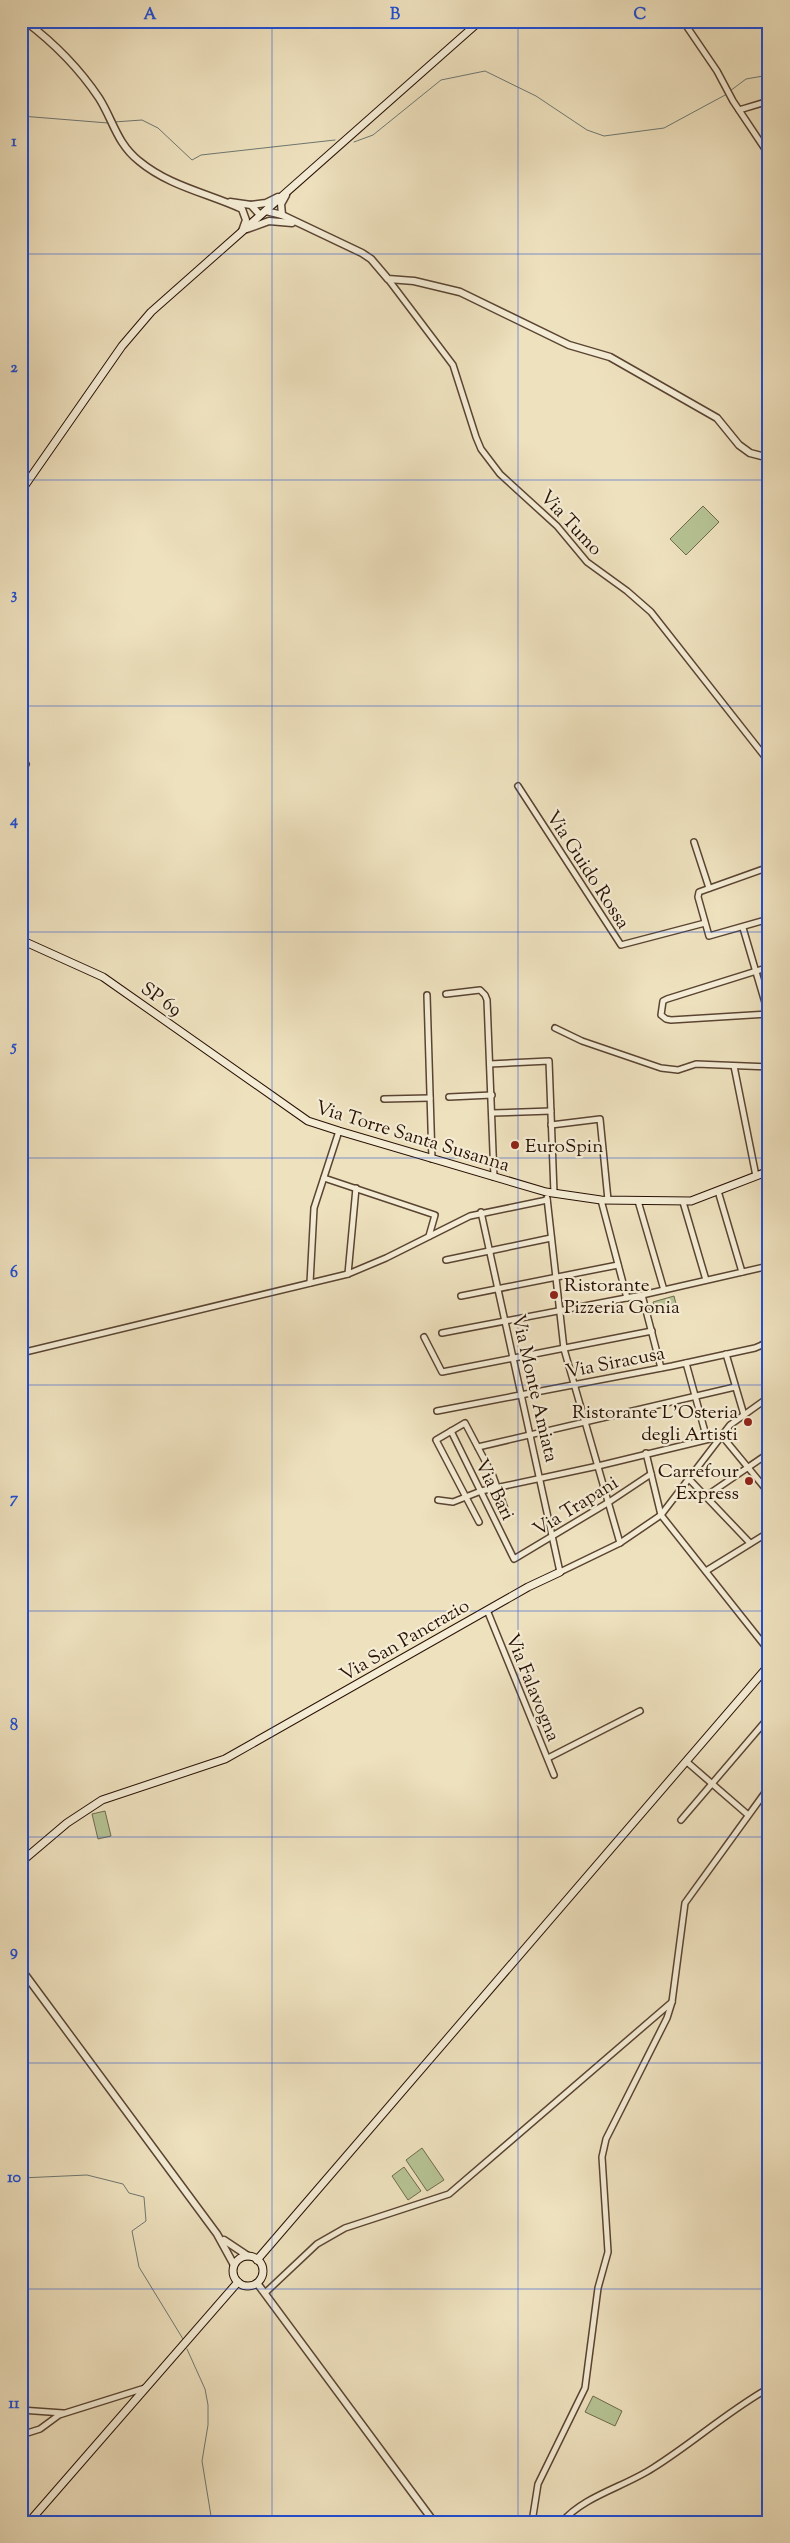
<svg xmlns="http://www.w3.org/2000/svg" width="790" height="2543" viewBox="0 0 790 2543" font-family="'Sorts Mill Goudy',serif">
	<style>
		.green { fill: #b6c394; stroke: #6f6a4c }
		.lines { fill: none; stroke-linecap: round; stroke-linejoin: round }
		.stream { stroke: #6d7771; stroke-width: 1 }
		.minor-casing { stroke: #5a4432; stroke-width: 8 }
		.tertiary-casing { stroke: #5a4432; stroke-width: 9 }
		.secondary-casing { stroke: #281004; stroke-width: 9 }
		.minor { stroke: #f4ecd5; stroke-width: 5 }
		.tertiary { stroke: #f4ecd5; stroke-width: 6 }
		.secondary { stroke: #f4ecd5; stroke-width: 7 }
		.grid { fill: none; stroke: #1d4ed8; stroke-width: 1; stroke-opacity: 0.55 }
		.poi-dot { fill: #8f2418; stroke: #f4ecd5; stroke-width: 2 }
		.labels { text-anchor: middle; stroke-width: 4.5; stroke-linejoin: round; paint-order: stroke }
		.street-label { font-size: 19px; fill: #281004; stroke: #f4ecd5 }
		.poi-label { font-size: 19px; fill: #281004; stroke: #f4ecd5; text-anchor: start }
		.neatline { fill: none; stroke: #1d4ed8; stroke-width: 2 }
		.grid-label { font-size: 16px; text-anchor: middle; font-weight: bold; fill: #1d4ed8 }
	</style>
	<rect width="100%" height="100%" fill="#eee1be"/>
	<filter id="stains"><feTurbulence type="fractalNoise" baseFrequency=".004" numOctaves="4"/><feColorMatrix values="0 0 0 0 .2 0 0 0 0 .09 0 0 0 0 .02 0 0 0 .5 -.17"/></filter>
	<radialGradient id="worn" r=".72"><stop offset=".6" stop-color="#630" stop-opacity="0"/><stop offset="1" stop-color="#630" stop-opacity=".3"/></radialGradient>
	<g class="green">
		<polygon points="703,506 719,522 686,555 670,539"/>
		<polygon points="674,1296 677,1308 657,1314 653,1302"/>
		<polygon points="105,1811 111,1836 98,1839 92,1814"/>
		<polygon points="422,2148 444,2180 427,2191 406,2160"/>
		<polygon points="404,2167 421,2191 408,2200 392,2176"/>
		<polygon points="593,2396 622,2411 615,2426 585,2412"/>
	</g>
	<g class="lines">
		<g class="stream">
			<polyline points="730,91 746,79 769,75"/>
			<polyline points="21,116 108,123"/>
			<polyline points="114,122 142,120 158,128 192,160 201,155 335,140"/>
			<polyline points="354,142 373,135 441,80 485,71 536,96 587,130 604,136 664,128 727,94"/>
			<polyline points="21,2178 87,2175 123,2184 129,2193 144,2197 146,2221 132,2231 139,2267 183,2339"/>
			<polyline points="187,2349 205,2389 208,2405 208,2425 202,2461 212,2522"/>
		</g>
		<defs>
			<g id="minor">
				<polyline points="683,21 717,71 733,101 769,155"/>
				<polyline points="739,110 769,101"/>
				<polyline points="388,279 453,365 476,437 481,449 500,474 557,526 587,562 627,591 651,612 769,762"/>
				<polyline points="21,766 26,764"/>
				<polyline points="518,786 621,945 705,923"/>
				<polyline points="694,842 709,888"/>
				<polyline points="769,867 699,892 698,897 709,936 769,919"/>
				<polyline points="743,928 769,1016"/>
				<polyline points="769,967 667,999 663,1001 661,1015 666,1019 671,1020 769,1014"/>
				<polyline points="446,994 480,990 485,995 487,1000 494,1177"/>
				<polyline points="427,995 432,1159"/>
				<polyline points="555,1028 582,1041 661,1068 678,1070 696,1064 769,1067"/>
				<polyline points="490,1064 549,1061 554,1193"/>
				<polyline points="734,1066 756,1176"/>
				<polyline points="449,1097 492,1095"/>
				<polyline points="384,1099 430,1098"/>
				<polyline points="492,1113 551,1111"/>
				<polyline points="551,1125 600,1119 608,1200"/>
				<polyline points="324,1178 435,1215 429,1236"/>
				<polyline points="718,1191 742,1272"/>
				<polyline points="547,1198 564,1349 620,1543"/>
				<polyline points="601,1200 627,1298"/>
				<polyline points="638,1201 664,1290"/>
				<polyline points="683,1202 706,1280"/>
				<polyline points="481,1212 560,1572 620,1543 661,1515 730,1425 769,1397"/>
				<polyline points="446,1260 551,1238"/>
				<polyline points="348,1274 356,1188"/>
				<polyline points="310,1283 314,1208 339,1131"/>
				<polyline points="642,1295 661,1368"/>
				<polyline points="461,1296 618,1265"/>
				<polyline points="442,1333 642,1295 769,1266"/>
				<polyline points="424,1337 442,1372 652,1331"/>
				<polyline points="763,1344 769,1362"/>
				<polyline points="21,1353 348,1274 386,1258 470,1216 547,1200"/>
				<polyline points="726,1354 744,1415"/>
				<polyline points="686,1363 707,1439"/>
				<polyline points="437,1411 672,1366 755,1348 769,1342"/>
				<polyline points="451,1431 514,1559 609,1502 651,1474"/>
				<polyline points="478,1447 735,1387"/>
				<polyline points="646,1453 661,1515 769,1651"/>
				<polyline points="689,1479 750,1543"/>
				<polyline points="706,1496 769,1453"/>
				<polyline points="438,1500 453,1502 481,1491 598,1466 722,1436 769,1493"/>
				<polyline points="479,1522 436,1440 465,1423 493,1476 505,1509"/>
				<polyline points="706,1571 769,1532"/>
				<polyline points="487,1610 554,1775"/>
				<polyline points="548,1758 640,1711"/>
				<polyline points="687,1762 747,1814"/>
				<polyline points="681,1820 769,1717"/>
				<polyline points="265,2293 317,2244 345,2228 449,2194 672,2002"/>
				<polyline points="21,2410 63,2413"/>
				<polyline points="21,2435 40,2429 59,2415 145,2388"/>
				<polyline points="532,2522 538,2484 585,2388 598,2288 608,2252 602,2157 606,2139 667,2018 672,2002 685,1903 769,1787"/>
				<path d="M 562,2522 C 584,2496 624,2487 653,2468 C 693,2443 728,2411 769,2388"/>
			</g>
			<g id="tertiary">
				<path d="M 25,21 C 54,43 79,68 99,98 C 113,120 117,144 139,161 C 169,186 207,193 242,209 L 246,220 L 242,231"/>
				<polyline points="230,202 251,205 260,215"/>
				<polyline points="251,205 266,203 278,197"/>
				<polyline points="266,211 282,215 362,253 371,259 388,279 414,281 460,292 569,345 610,357 717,418 739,445 750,453 769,458"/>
				<polyline points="282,215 281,204 286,195"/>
				<polyline points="247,229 269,221 292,223"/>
				<polyline points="21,1969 217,2234 234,2265"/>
				<polyline points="224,2240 248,2256"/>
				<polyline points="257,2283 434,2522"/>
			</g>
			<g id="secondary">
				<polyline points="21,491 122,346 151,312 480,21"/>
				<polyline points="21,940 103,977 308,1121 339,1131 546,1192 601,1200 691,1201 769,1171"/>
				<polyline points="21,1862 67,1823 102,1800 225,1759 528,1587 560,1572"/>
				<circle cx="248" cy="2271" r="15"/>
				<polyline points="257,2260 769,1665"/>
				<polyline points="29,2522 238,2282"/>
			</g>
		</defs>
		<use href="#minor" class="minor-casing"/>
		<use href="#tertiary" class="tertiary-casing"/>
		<use href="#secondary" class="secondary-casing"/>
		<use href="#minor" class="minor"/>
		<use href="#tertiary" class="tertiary"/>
		<use href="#secondary" class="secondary"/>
	</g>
	<path class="grid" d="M 272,21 L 272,2522M 518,21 L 518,2522M 21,254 L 769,254M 21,480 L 769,480M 21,706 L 769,706M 21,932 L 769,932M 21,1158 L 769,1158M 21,1385 L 769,1385M 21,1611 L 769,1611M 21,1837 L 769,1837M 21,2063 L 769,2063M 21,2289 L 769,2289"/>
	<g class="poi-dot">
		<circle cx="515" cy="1145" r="5"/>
		<circle cx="554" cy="1295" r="5"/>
		<circle cx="748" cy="1422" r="5"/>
		<circle cx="749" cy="1481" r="5"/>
	</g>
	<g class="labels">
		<g class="street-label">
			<text transform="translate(572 522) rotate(47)" y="7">Via Tumo</text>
			<text transform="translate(589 869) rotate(57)" y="7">Via Guido Rossa</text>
			<text transform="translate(162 998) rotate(35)" y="7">SP 69</text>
			<text transform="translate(413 1135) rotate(17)" y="7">Via Torre Santa Susanna</text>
			<text transform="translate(615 1361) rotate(-11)" y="7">Via Siracusa</text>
			<text transform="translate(536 1388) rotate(77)" y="7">Via Monte Amiata</text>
			<text transform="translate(496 1489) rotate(64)" y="7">Via Bari</text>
			<text transform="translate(575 1505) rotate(-32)" y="7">Via Trapani</text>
			<text transform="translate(404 1639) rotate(-30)" y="7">Via San Pancrazio</text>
			<text transform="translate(534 1687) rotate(68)" y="7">Via Falavogna</text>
		</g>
		<g class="poi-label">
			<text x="525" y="1152">EuroSpin</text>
			<text x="564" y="1291">Ristorante<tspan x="564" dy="22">Pizzeria Gonia</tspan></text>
			<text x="738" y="1418" text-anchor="end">Ristorante L'Osteria<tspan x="738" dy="22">degli Artisti</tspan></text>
			<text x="739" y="1477" text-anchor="end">Carrefour<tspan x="739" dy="22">Express</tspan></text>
		</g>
	</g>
	<rect width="790" height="2543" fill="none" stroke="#eee1be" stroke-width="55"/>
	<rect x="28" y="28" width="734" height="2488" class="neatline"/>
	<g class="grid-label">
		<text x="150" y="19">A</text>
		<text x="395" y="19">B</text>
		<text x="640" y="19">C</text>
		<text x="14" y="146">1</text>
		<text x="14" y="372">2</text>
		<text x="14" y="599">3</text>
		<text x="14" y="825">4</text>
		<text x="14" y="1051">5</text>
		<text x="14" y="1277">6</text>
		<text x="14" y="1503">7</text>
		<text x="14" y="1730">8</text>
		<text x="14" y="1956">9</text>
		<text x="14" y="2182">10</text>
		<text x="14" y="2408">11</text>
	</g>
	<rect width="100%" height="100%" filter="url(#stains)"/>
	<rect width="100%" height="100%" fill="url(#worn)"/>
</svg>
